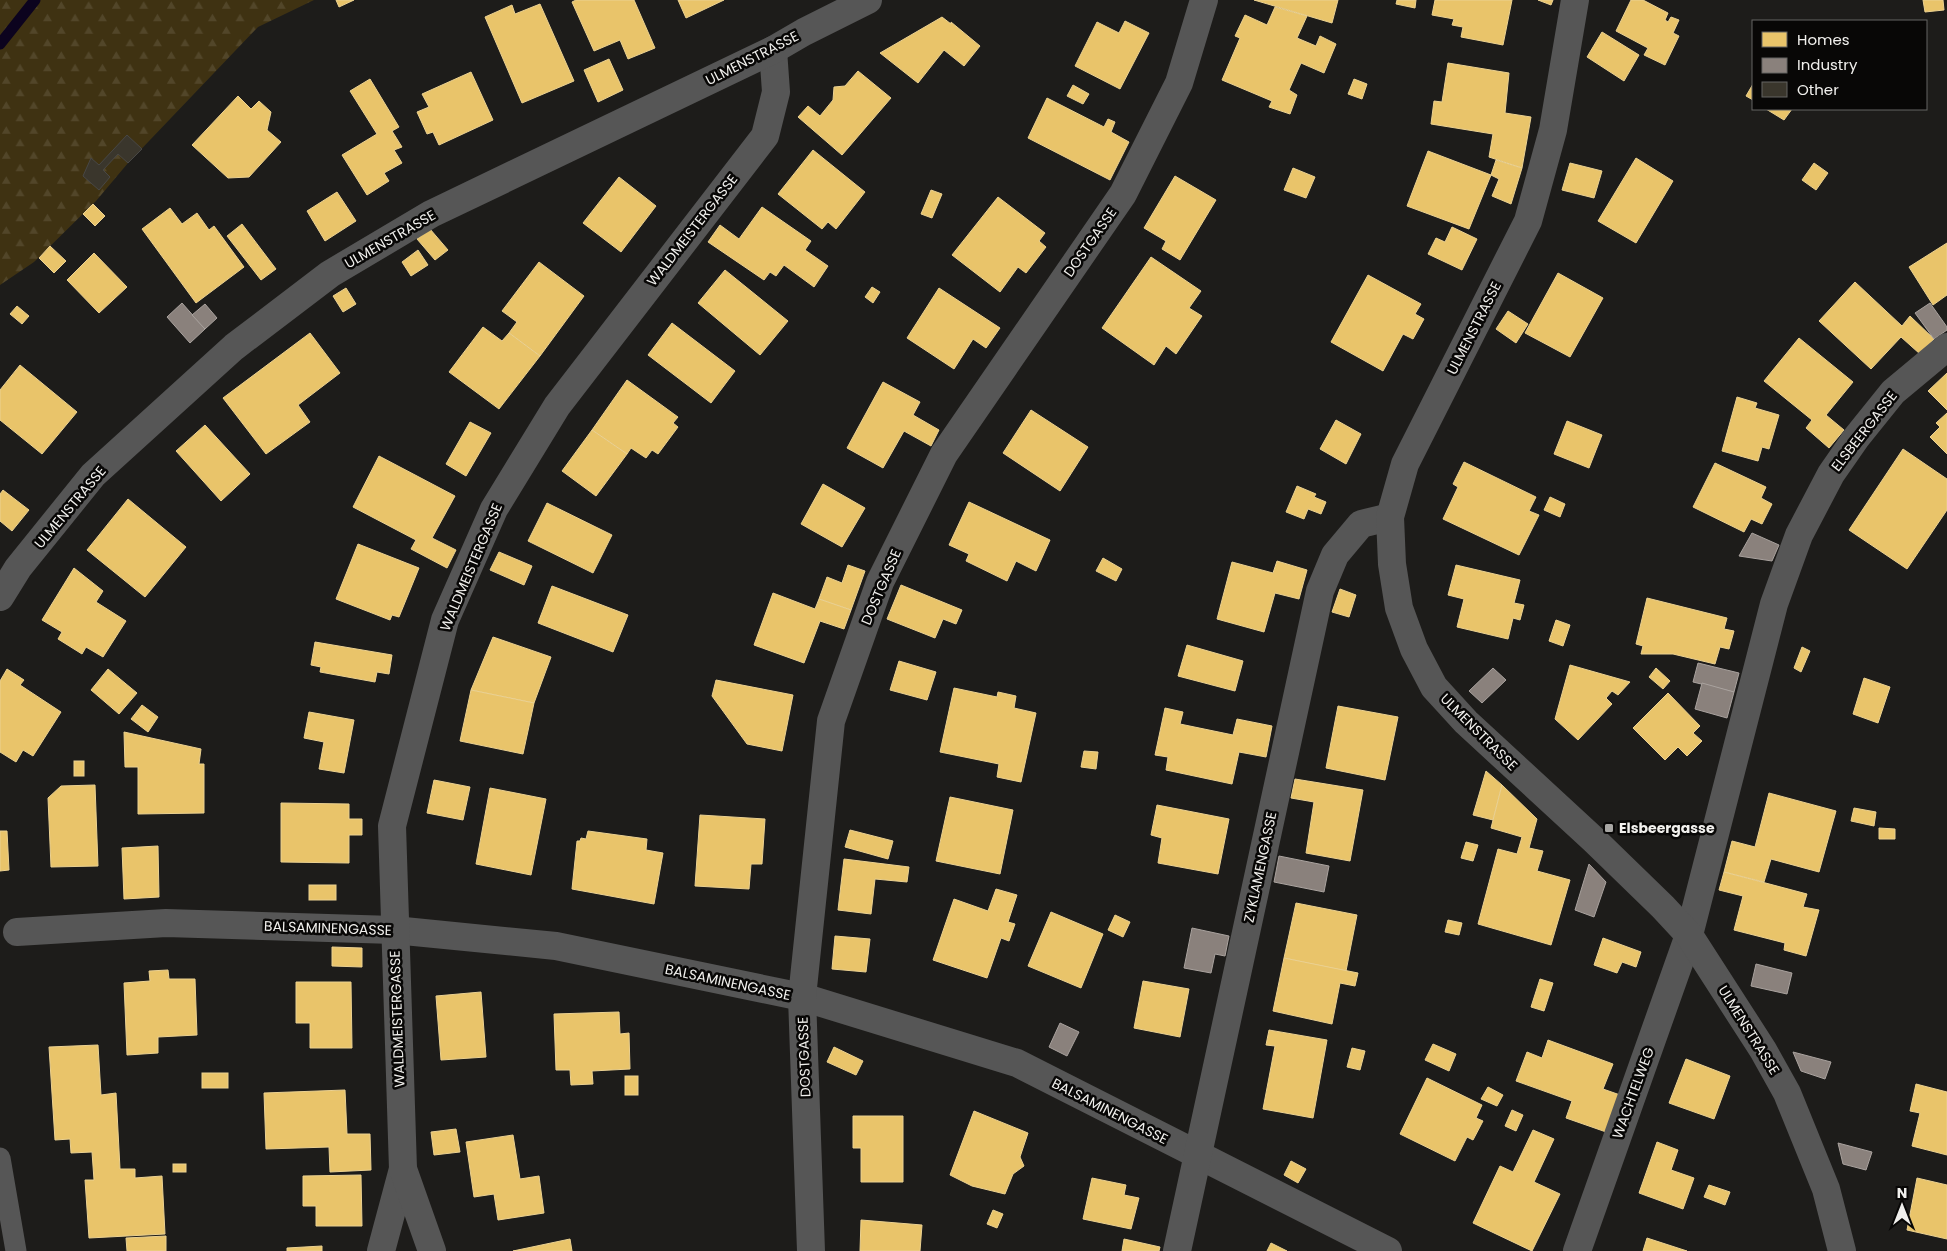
<svg xmlns="http://www.w3.org/2000/svg" width="1947" height="1251" viewBox="0 0 1947 1251" font-family="Poppins,sans-serif">
	<style>
		.forest { fill: url(#forest-firs) }
		.homes { fill: #e9c46a; stroke: #ebd191 }
		.industry { fill: #8a817c; stroke: #a9a29e }
		.lines { fill: none; stroke-linecap: round; stroke-linejoin: round }
		.stream { stroke: #0c031e; stroke-width: 11 }
		.building { fill: #3a362c; stroke: #484745 }
		.service { stroke: #565656; stroke-width: 21 }
		.minor { stroke: #565656; stroke-width: 28 }
		.tertiary { stroke: #565656; stroke-width: 28 }
		.poi-dot { fill: #a7a6a3; stroke: #080706; stroke-width: 2 }
		.labels { text-anchor: middle; stroke-width: 5; stroke-linejoin: round; paint-order: stroke }
		.street-label { font-size: 14px; fill: #f1f0ed; stroke: #080706 }
		.poi-label { font-size: 14px; font-weight: bold; fill: #f1f0ed; stroke: #080706; text-anchor: start }
	</style>
	<defs>
		<pattern id="forest-firs" width="22" height="20" patternUnits="userSpaceOnUse" patternTransform="scale(1.25)"><rect width="22" height="20" fill="#3f3212"/><path d="M5 1l3.5 6h-7zM16 11l3.5 6h-7z" fill="#524629"/></pattern>
	</defs>
	<rect width="100%" height="100%" fill="#1d1c1a"/>
	<polygon class="forest" points="0,0 314,0 258,27 128,163 96,201 34,262 0,285"/>
	<g class="homes">
		<polygon points="336,0 354,0 339,7"/>
		<polygon points="576,0 634,0 655,48 628,59 620,40 594,51 572,2"/>
		<polygon points="678,0 724,0 686,18"/>
		<polygon points="1254,0 1338,0 1332,23"/>
		<polygon points="1397,0 1416,0 1415,8 1396,4"/>
		<polygon points="1435,0 1512,0 1503,45 1461,37 1463,27 1452,25 1454,19 1432,15"/>
		<polygon points="1538,0 1553,0 1551,5"/>
		<polygon points="1631,0 1643,0 1668,13 1665,20 1668,22 1671,17 1679,20 1673,33 1679,36 1665,65 1644,55 1648,48 1616,31"/>
		<polygon points="1923,0 1943,0 1944,10 1925,12"/>
		<polygon points="540,4 574,81 522,103 485,17 512,5 515,14"/>
		<polygon points="1275,7 1307,16 1297,38 1316,46 1320,36 1336,44 1324,73 1301,63 1289,90 1297,95 1290,114 1269,107 1272,101 1222,80 1240,38 1235,36 1245,15 1267,25"/>
		<polygon points="942,17 951,24 951,22 980,46 964,66 944,50 918,83 880,53"/>
		<polygon points="1125,21 1149,33 1120,89 1075,66 1097,22 1119,33"/>
		<polygon points="1602,32 1639,55 1624,81 1587,57"/>
		<polygon points="609,59 623,90 598,102 584,70"/>
		<polygon points="1448,63 1509,73 1505,113 1531,117 1522,168 1489,157 1493,134 1431,124 1434,101 1442,102"/>
		<polygon points="858,71 891,98 842,155 798,117 808,106 820,116 833,100 834,87 845,86"/>
		<polygon points="471,72 493,120 439,145 433,132 427,134 417,112 429,107 422,94"/>
		<polygon points="370,79 399,127 392,131 402,147 394,150 402,163 384,173 389,181 367,195 342,155 377,134 350,91"/>
		<polygon points="1354,79 1367,84 1362,99 1348,94"/>
		<polygon points="1753,84 1753,100 1746,96"/>
		<polygon points="1073,85 1089,94 1083,104 1067,96"/>
		<polygon points="238,96 251,109 259,101 271,112 267,130 281,142 249,177 228,178 192,145"/>
		<polygon points="1047,98 1104,127 1108,119 1115,122 1111,132 1129,142 1110,180 1028,138"/>
		<polygon points="1766,109 1792,109 1784,120"/>
		<polygon points="813,150 865,192 836,229 828,222 822,229 778,194"/>
		<polygon points="1428,151 1491,175 1469,229 1407,206"/>
		<polygon points="1636,158 1673,181 1636,243 1598,221"/>
		<polygon points="1496,160 1522,168 1511,204 1492,196 1499,179 1491,175"/>
		<polygon points="1570,163 1602,171 1594,198 1562,190"/>
		<polygon points="1814,163 1828,173 1816,190 1802,180"/>
		<polygon points="1293,168 1315,177 1306,198 1284,190"/>
		<polygon points="1175,176 1216,200 1180,260 1162,249 1166,241 1144,228"/>
		<polygon points="619,177 656,206 621,252 583,223"/>
		<polygon points="931,190 942,194 932,218 921,214"/>
		<polygon points="337,192 356,221 325,241 307,211"/>
		<polygon points="998,197 1045,233 1039,241 1046,247 1026,273 1018,267 1000,292 952,255"/>
		<polygon points="93,204 105,216 95,226 83,214"/>
		<polygon points="762,207 811,241 805,250 828,266 814,287 784,265 776,276 770,272 764,280 708,242 720,225 739,239"/>
		<polygon points="170,208 182,224 197,213 209,230 214,226 244,267 196,303 142,229"/>
		<polygon points="242,224 276,269 261,280 227,236"/>
		<polygon points="1452,227 1477,239 1462,270 1428,254 1436,238 1445,242"/>
		<polygon points="430,229 448,250 435,260 417,239"/>
		<polygon points="1947,243 1947,295 1933,305 1909,267"/>
		<polygon points="50,246 66,261 54,273 39,258"/>
		<polygon points="418,250 428,265 411,276 402,262"/>
		<polygon points="94,253 127,287 99,313 67,280"/>
		<polygon points="1151,257 1201,291 1189,308 1202,316 1176,354 1166,346 1154,365 1102,328"/>
		<polygon points="539,262 584,296 540,356 509,333 517,322 502,311"/>
		<polygon points="725,270 788,321 760,355 698,303"/>
		<polygon points="1558,273 1603,298 1570,357 1525,333"/>
		<polygon points="1368,275 1421,304 1415,314 1424,319 1413,339 1403,334 1383,371 1331,342"/>
		<polygon points="1855,282 1902,326 1910,316 1934,339 1920,354 1901,337 1871,369 1819,321"/>
		<polygon points="872,287 880,292 873,303 865,297"/>
		<polygon points="346,288 356,304 343,312 333,296"/>
		<polygon points="939,288 1000,328 986,348 973,339 954,369 907,338"/>
		<polygon points="17,306 29,316 22,324 10,314"/>
		<polygon points="1508,311 1528,324 1516,343 1496,329"/>
		<polygon points="672,323 735,371 711,403 648,355"/>
		<polygon points="483,327 502,341 509,333 540,356 499,409 449,372"/>
		<polygon points="310,333 340,373 298,405 310,422 266,454 223,398"/>
		<polygon points="1799,338 1853,382 1826,415 1844,430 1829,448 1806,428 1812,420 1764,381"/>
		<polygon points="20,365 77,412 42,454 0,420 0,390"/>
		<polygon points="1947,373 1947,410 1928,391"/>
		<polygon points="627,380 678,417 673,423 678,427 658,454 652,450 646,458 631,448 627,454 592,430"/>
		<polygon points="883,382 920,402 913,415 939,430 931,446 904,431 883,468 847,448"/>
		<polygon points="1737,397 1757,403 1755,408 1779,415 1769,449 1762,447 1758,461 1722,451"/>
		<polygon points="1031,410 1088,447 1060,491 1003,453"/>
		<polygon points="1947,413 1947,454 1930,437 1940,427 1936,423"/>
		<polygon points="1336,420 1361,434 1346,464 1320,449"/>
		<polygon points="1567,421 1602,435 1589,468 1554,454"/>
		<polygon points="470,422 491,433 466,476 446,464"/>
		<polygon points="205,425 250,474 221,501 176,451"/>
		<polygon points="592,430 627,454 596,496 562,471"/>
		<polygon points="1903,449 1947,479 1947,510 1907,569 1849,530"/>
		<polygon points="379,456 455,496 432,538 456,550 447,568 411,549 416,540 353,507"/>
		<polygon points="1464,462 1536,497 1529,511 1539,515 1519,555 1443,519 1458,487 1453,484"/>
		<polygon points="1715,463 1766,487 1761,498 1772,504 1762,524 1751,519 1744,532 1693,507"/>
		<polygon points="823,484 865,508 842,547 801,524"/>
		<polygon points="1297,486 1316,494 1314,497 1326,502 1321,514 1308,509 1304,519 1286,512"/>
		<polygon points="3,490 29,510 12,531 0,521 0,494"/>
		<polygon points="1550,497 1565,504 1560,517 1544,510"/>
		<polygon points="128,499 186,547 145,597 87,550"/>
		<polygon points="969,502 1050,540 1036,571 1016,561 1007,581 966,561 969,554 949,545"/>
		<polygon points="547,503 612,535 593,573 528,541"/>
		<polygon points="358,544 419,568 399,617 392,615 390,620 336,599"/>
		<polygon points="499,552 532,566 524,585 490,570"/>
		<polygon points="1103,558 1122,569 1116,581 1096,571"/>
		<polygon points="1277,561 1307,570 1299,599 1275,593 1264,632 1217,619 1232,562 1273,573"/>
		<polygon points="848,565 865,571 851,610 819,599 827,577 842,583"/>
		<polygon points="1456,565 1520,580 1514,603 1524,605 1520,620 1513,618 1508,639 1457,627 1464,599 1448,595"/>
		<polygon points="74,568 103,591 96,602 126,621 103,657 86,647 82,654 58,639 62,632 42,620"/>
		<polygon points="901,585 962,610 956,624 943,619 935,638 887,619"/>
		<polygon points="552,586 628,615 613,652 538,623"/>
		<polygon points="1340,589 1356,595 1349,617 1332,612"/>
		<polygon points="773,593 815,609 819,599 851,610 844,629 820,621 804,663 754,645"/>
		<polygon points="1647,598 1727,618 1724,629 1734,631 1729,649 1720,647 1715,664 1673,654 1641,654 1643,646 1636,644"/>
		<polygon points="1556,620 1570,625 1563,646 1549,641"/>
		<polygon points="493,637 551,657 534,703 471,690"/>
		<polygon points="315,642 392,655 389,674 377,672 375,682 320,672 321,667 311,665"/>
		<polygon points="1187,645 1243,661 1235,691 1178,676"/>
		<polygon points="1802,647 1810,651 1801,672 1794,668"/>
		<polygon points="899,661 936,672 927,700 890,690"/>
		<polygon points="1570,665 1630,682 1618,695 1612,691 1606,698 1612,704 1578,740 1555,719"/>
		<polygon points="1656,668 1670,681 1663,689 1649,677"/>
		<polygon points="7,669 24,680 20,685 61,712 33,756 23,750 16,762 0,752 0,681"/>
		<polygon points="108,669 137,693 119,714 91,690"/>
		<polygon points="1864,678 1890,687 1878,723 1853,714"/>
		<polygon points="716,680 793,695 782,751 747,744 712,696"/>
		<polygon points="954,688 997,697 998,692 1016,696 1014,708 1036,713 1021,782 997,777 999,764 940,752"/>
		<polygon points="471,690 534,703 523,754 460,741"/>
		<polygon points="1668,693 1700,726 1693,733 1702,741 1687,756 1678,747 1665,760 1633,728"/>
		<polygon points="142,705 158,717 148,732 131,719"/>
		<polygon points="1338,706 1398,717 1385,780 1326,768"/>
		<polygon points="1165,708 1183,712 1180,724 1233,735 1237,719 1272,726 1266,757 1239,752 1232,784 1166,770 1168,757 1155,755"/>
		<polygon points="309,712 354,720 344,773 319,769 324,742 304,738"/>
		<polygon points="124,732 201,749 199,764 204,764 204,813 138,814 138,767 125,767"/>
		<polygon points="1084,751 1098,752 1096,769 1081,767"/>
		<rect x="74" y="761" width="10" height="15"/>
		<polygon points="1486,771 1502,785 1493,820 1473,815"/>
		<polygon points="1295,779 1363,790 1350,861 1306,853 1314,802 1291,798"/>
		<polygon points="434,780 470,787 463,820 427,813"/>
		<polygon points="95,785 98,866 51,867 48,798 61,786"/>
		<polygon points="1502,785 1537,819 1529,848 1543,851 1537,871 1570,880 1551,945 1478,924 1498,849 1517,854 1522,837 1491,828"/>
		<polygon points="490,788 546,799 531,875 476,864"/>
		<polygon points="1769,793 1836,811 1819,872 1771,859 1764,882 1724,872 1732,841 1755,847"/>
		<polygon points="950,797 1013,810 1000,874 936,861"/>
		<polygon points="281,803 349,804 349,819 362,819 362,835 349,835 349,863 281,862"/>
		<polygon points="1157,805 1229,819 1218,874 1158,863 1162,838 1151,835"/>
		<polygon points="1854,808 1876,812 1874,826 1851,821"/>
		<polygon points="700,815 765,819 762,864 751,864 749,889 695,886"/>
		<polygon points="1879,828 1895,829 1895,839 1879,839"/>
		<polygon points="850,830 893,841 888,859 845,847"/>
		<polygon points="0,831 7,831 9,870 0,871"/>
		<polygon points="588,831 647,839 646,850 663,853 654,904 572,889 577,841 580,841 581,838 586,839"/>
		<polygon points="1466,842 1478,845 1473,861 1461,858"/>
		<polygon points="158,846 159,897 124,899 122,848"/>
		<polygon points="844,859 909,867 907,882 875,879 871,914 838,910"/>
		<polygon points="1724,872 1807,894 1803,907 1819,910 1806,956 1784,950 1785,943 1734,930 1743,896 1719,890"/>
		<rect x="309" y="885" width="27" height="15"/>
		<polygon points="996,889 1017,895 1008,922 1015,924 1009,941 1001,938 987,978 933,960 954,899 988,911"/>
		<polygon points="1296,903 1357,915 1346,971 1284,958"/>
		<polygon points="1051,912 1103,934 1081,988 1028,966"/>
		<polygon points="1115,915 1130,922 1123,937 1108,930"/>
		<polygon points="1448,920 1462,923 1459,935 1445,932"/>
		<polygon points="835,936 870,939 866,972 832,969"/>
		<polygon points="1603,938 1641,952 1636,967 1622,962 1617,973 1594,965"/>
		<polygon points="332,947 362,948 362,967 332,966"/>
		<polygon points="1284,958 1358,973 1355,986 1340,983 1332,1024 1273,1011"/>
		<polygon points="168,970 169,979 195,979 197,1035 158,1037 158,1053 127,1055 124,983 150,981 149,971"/>
		<polygon points="1540,979 1553,983 1544,1011 1531,1007"/>
		<polygon points="1143,981 1189,989 1180,1037 1134,1028"/>
		<polygon points="296,982 351,982 352,1048 310,1048 310,1023 296,1023"/>
		<polygon points="481,992 486,1057 441,1060 436,996"/>
		<polygon points="619,1012 620,1034 629,1033 630,1069 592,1071 593,1084 571,1085 570,1070 556,1070 554,1014"/>
		<polygon points="1269,1030 1327,1040 1313,1118 1263,1109 1275,1046 1266,1045"/>
		<polygon points="1548,1040 1613,1064 1603,1089 1623,1096 1609,1133 1566,1118 1572,1101 1516,1081 1527,1052 1542,1058"/>
		<polygon points="1433,1044 1456,1054 1449,1071 1425,1060"/>
		<polygon points="98,1045 101,1095 116,1093 120,1169 135,1169 135,1178 162,1176 165,1234 89,1238 85,1180 94,1180 92,1152 71,1153 70,1139 55,1140 49,1047"/>
		<polygon points="834,1047 863,1061 856,1075 827,1062"/>
		<polygon points="1352,1048 1365,1051 1360,1070 1347,1067"/>
		<polygon points="1686,1059 1730,1076 1714,1119 1669,1103"/>
		<rect x="202" y="1073" width="26" height="15"/>
		<rect x="625" y="1076" width="13" height="19"/>
		<polygon points="1427,1078 1482,1105 1476,1118 1483,1121 1473,1140 1467,1137 1455,1161 1400,1134"/>
		<polygon points="1916,1084 1947,1092 1947,1155 1912,1146 1920,1113 1910,1111"/>
		<polygon points="1488,1087 1503,1095 1497,1106 1481,1099"/>
		<polygon points="345,1090 347,1134 370,1134 371,1170 330,1172 329,1147 266,1149 264,1093"/>
		<polygon points="1512,1110 1523,1115 1516,1131 1505,1126"/>
		<polygon points="974,1111 1028,1133 1020,1157 1024,1166 1013,1174 1005,1194 972,1186 950,1175"/>
		<polygon points="853,1116 903,1116 903,1182 861,1182 861,1148 853,1148"/>
		<polygon points="456,1129 460,1152 434,1155 431,1132"/>
		<polygon points="1533,1130 1554,1139 1534,1182 1560,1194 1532,1251 1473,1223 1500,1166 1513,1172"/>
		<polygon points="513,1135 520,1179 539,1176 544,1213 498,1220 494,1194 474,1197 466,1142"/>
		<polygon points="1657,1142 1678,1150 1671,1170 1694,1178 1683,1209 1639,1193"/>
		<polygon points="1291,1161 1306,1169 1298,1183 1284,1175"/>
		<rect x="173" y="1164" width="13" height="8"/>
		<polygon points="361,1175 362,1226 316,1226 316,1206 303,1206 303,1176"/>
		<polygon points="1092,1178 1126,1185 1124,1195 1139,1198 1131,1229 1083,1219"/>
		<polygon points="1917,1178 1947,1185 1947,1239 1907,1230"/>
		<polygon points="1709,1185 1730,1192 1725,1205 1704,1197"/>
		<polygon points="993,1210 1003,1214 997,1228 987,1224"/>
		<polygon points="861,1220 922,1225 920,1251 860,1251"/>
		<polygon points="166,1236 166,1251 127,1251 126,1238"/>
		<polygon points="1647,1238 1687,1251 1643,1251"/>
		<polygon points="570,1239 572,1251 513,1251"/>
		<polygon points="1124,1239 1160,1247 1159,1251 1122,1251"/>
		<polygon points="1271,1243 1287,1251 1267,1251"/>
		<polygon points="322,1246 322,1251 287,1251 287,1248"/>
	</g>
	<g class="industry">
		<polygon points="182,303 205,329 190,343 167,317"/>
		<polygon points="1930,303 1947,327 1947,330 1934,339 1915,313"/>
		<polygon points="205,304 217,318 205,329 192,315"/>
		<polygon points="1752,533 1779,545 1772,561 1739,556"/>
		<polygon points="1698,663 1739,673 1734,692 1693,682"/>
		<polygon points="1493,668 1506,680 1482,703 1469,691"/>
		<polygon points="1702,683 1734,692 1727,718 1695,709"/>
		<polygon points="1279,856 1329,866 1324,892 1274,882"/>
		<polygon points="1589,864 1606,882 1594,917 1575,910"/>
		<polygon points="1192,928 1229,936 1225,956 1215,954 1211,973 1184,968"/>
		<polygon points="1756,964 1792,973 1787,994 1751,986"/>
		<polygon points="1060,1023 1079,1032 1067,1056 1049,1047"/>
		<polygon points="1793,1052 1831,1062 1825,1079 1801,1071"/>
		<polygon points="1838,1143 1872,1152 1866,1170 1843,1164"/>
	</g>
	<g class="lines">
		<polyline class="stream" points="0,44 35,0"/>
	</g>
	<polygon class="building" points="127,135 142,149 128,163 118,154 103,170 110,177 99,190 83,176 91,158 99,165"/>
	<g class="lines">
		<polyline class="service" points="0,1158 16,1251"/>
		<g class="minor">
			<polyline points="17,932 166,923 394,930 556,946 802,997 1017,1063 1388,1251"/>
			<polyline points="381,1251 403,1169"/>
			<polyline points="432,1251 403,1169 392,826 445,620 494,509 557,406 765,136 776,92 773,50"/>
			<polyline points="811,1251 802,997 831,721 880,582 944,454 1123,194 1179,83 1204,0"/>
			<polyline points="1177,1251 1320,591 1335,555 1361,524 1390,517"/>
			<polyline points="1577,1251 1689,935 1774,604 1799,535 1831,474 1856,438 1893,392 1947,347"/>
		</g>
		<g class="tertiary">
			<polyline points="1575,0 1553,130 1528,221 1405,464 1390,517 1392,564 1399,608 1414,649 1434,687 1466,722 1594,840 1663,907 1689,935 1763,1050 1787,1093 1826,1189 1842,1251"/>
			<polyline points="0,597 18,568 93,475 234,347 330,274 431,214 773,50 804,32 868,0"/>
		</g>
	</g>
	<rect class="poi-dot" x="1604" y="823" width="10" height="10" rx="2.5"/>
	<g class="labels">
		<g class="street-label">
			<text transform="translate(752 58) rotate(-27)" y="5">ULMENSTRASSE</text>
			<text transform="translate(692 230) rotate(-52)" y="5">WALDMEISTERGASSE</text>
			<text transform="translate(390 239) rotate(-30)" y="5">ULMENSTRASSE</text>
			<text transform="translate(1090 242) rotate(-55)" y="5">DOSTGASSE</text>
			<text transform="translate(1474 328) rotate(-63)" y="5">ULMENSTRASSE</text>
			<text transform="translate(1864 431) rotate(-52)" y="5">ELSBEERGASSE</text>
			<text transform="translate(70 507) rotate(-50)" y="5">ULMENSTRASSE</text>
			<text transform="translate(471 567) rotate(-67)" y="5">WALDMEISTERGASSE</text>
			<text transform="translate(881 587) rotate(-67)" y="5">DOSTGASSE</text>
			<text transform="translate(1479 732) rotate(45)" y="5">ULMENSTRASSE</text>
			<text transform="translate(1260 867) rotate(-78)" y="5">ZYKLAMENGASSE</text>
			<text transform="translate(328 928) rotate(2)" y="5">BALSAMINENGASSE</text>
			<text transform="translate(728 982) rotate(12)" y="5">BALSAMINENGASSE</text>
			<text transform="translate(397 1019) rotate(-92)" y="5">WALDMEISTERGASSE</text>
			<text transform="translate(1749 1030) rotate(58)" y="5">ULMENSTRASSE</text>
			<text transform="translate(804 1057) rotate(-92)" y="5">DOSTGASSE</text>
			<text transform="translate(1633 1093) rotate(-70)" y="5">WACHTELWEG</text>
			<text transform="translate(1110 1111) rotate(27)" y="5">BALSAMINENGASSE</text>
		</g>
		<g class="poi-label">
			<text x="1619" y="833">Elsbeergasse</text>
		</g>
	</g>
	<rect x="1752" y="20" width="175" height="90" fill="#080706" stroke="#656462"/>
	<rect x="1762" y="32" width="25" height="15" fill="#e9c46a" stroke="#656462"/>
	<text x="1797" y="45" font-size="15" fill="#f1f0ed">Homes</text>
	<rect x="1762" y="58" width="25" height="15" fill="#8a817c" stroke="#656462"/>
	<text x="1797" y="70" font-size="15" fill="#f1f0ed">Industry</text>
	<rect x="1762" y="82" width="25" height="15" fill="#3a362c" stroke="#656462"/>
	<text x="1797" y="95" font-size="15" fill="#f1f0ed">Other</text>
	<g transform="translate(1902 1206)" stroke="#080706" stroke-width="4" paint-order="stroke">
	<path d="M0-4L9 19L0 12L-9 19Z" fill="#f1f0ed"/>
	<text y="-8" font-size="14" font-weight="bold" text-anchor="middle" fill="#f1f0ed">N</text>
	</g>
</svg>
